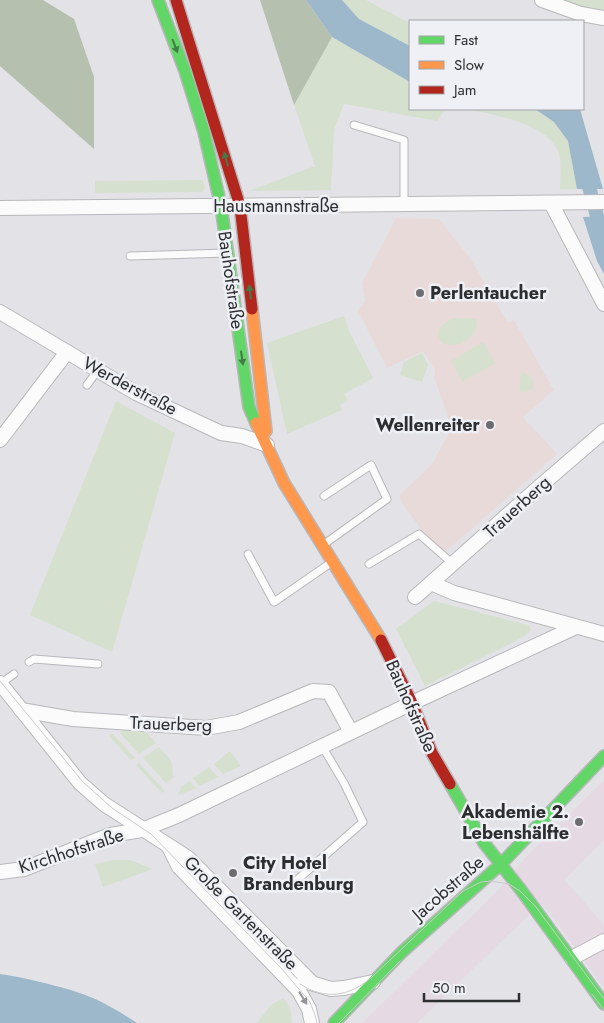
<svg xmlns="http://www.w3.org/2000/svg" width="604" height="1023" viewBox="0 0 604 1023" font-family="Jost,sans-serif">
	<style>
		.commercial { fill: #e5dae3 }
		.education { fill: #e8dad9 }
		.green { fill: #d5e0ce }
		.forest { fill: #b6c0af }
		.water { fill: #9eb8cb }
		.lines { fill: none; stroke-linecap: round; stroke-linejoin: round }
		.canal { stroke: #9eb8cb; stroke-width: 14 }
		.lane-casing { stroke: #b8b8bb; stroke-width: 9 }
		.street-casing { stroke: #b8b8bb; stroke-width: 16 }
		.fast-casing { stroke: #b8b8bb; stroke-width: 14 }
		.slow-casing { stroke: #b8b8bb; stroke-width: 14 }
		.jam-casing { stroke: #b8b8bb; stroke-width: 14 }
		.lane { stroke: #fbfbfb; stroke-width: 7 }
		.street { stroke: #fbfbfb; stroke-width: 14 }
		.fast { stroke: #63d668; stroke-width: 11 }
		.slow { stroke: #ff974d; stroke-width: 11 }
		.jam { stroke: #b3261e; stroke-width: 11 }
		.tram { stroke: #cccccd; stroke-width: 1 }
		.oneway { fill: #457a49 }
		.oneway2 { fill: #949496 }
		.poi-dot { fill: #6d6d70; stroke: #eef0f6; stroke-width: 2 }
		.labels { text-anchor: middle; stroke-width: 5; stroke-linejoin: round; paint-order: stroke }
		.street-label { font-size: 18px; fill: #2d2e30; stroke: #eef0f6 }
		.poi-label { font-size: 18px; font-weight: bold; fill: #2d2e30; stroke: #eef0f6; text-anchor: start }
	</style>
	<rect width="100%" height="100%" fill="#e3e3e7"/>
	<polygon class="commercial" points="604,780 604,840 565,880 604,925 604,988 544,905 529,915 417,1023 362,1023 498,890 525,858"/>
	<polygon class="education" points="396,218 439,219 470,258 508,323 514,320 554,390 523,417 557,454 444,553 433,543 423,532 404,506 399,496 432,464 449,433 448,417 434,377 435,370 423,351 387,368 358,311 365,300 362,283"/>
	<g class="green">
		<polygon points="342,0 366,0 410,23 410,46 359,19"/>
		<polygon points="558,0 604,0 604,14"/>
		<polygon points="332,37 410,82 410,109 445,109 438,121 344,104 334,130 331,190 249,191 315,166 294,105"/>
		<path d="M 465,109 L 535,109 L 554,122 L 568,141 L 577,189 L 560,189 C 560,178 562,161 558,151 C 546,123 492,114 465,109 Z"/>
		<polygon points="202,180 205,188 202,192 95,193 95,181"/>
		<polygon points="344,316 349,331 373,378 344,394 348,401 340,405 342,410 287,434 267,343"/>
		<path d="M 454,318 L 476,319 C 479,336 461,349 445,344 C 442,342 441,341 439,338 C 434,328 446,322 454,318 Z"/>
		<polygon points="483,342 495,363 463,382 451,361"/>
		<polygon points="422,353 428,365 422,382 400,375 404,362"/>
		<polygon points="521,372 529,375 534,382 532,389 525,392 520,391"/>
		<polygon points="116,401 175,433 112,652 30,615"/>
		<polygon points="434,601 529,625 531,630 526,635 504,647 425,686 396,629"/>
		<polygon points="125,729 146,732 156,743 139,754 120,733"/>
		<polygon points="112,733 135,758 131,760 109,736"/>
		<path d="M 159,747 C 163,752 171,758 172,764 C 173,769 171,772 174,777 L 166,783 L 143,758 Z"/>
		<polygon points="230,751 241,766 223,774 214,764"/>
		<polygon points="139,763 165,791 162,793 136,765"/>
		<polygon points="209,767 218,777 199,786 193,778"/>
		<polygon points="190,781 196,788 177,796 182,786"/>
		<polygon points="114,860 130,860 153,869 103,887 95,864"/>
		<polygon points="283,998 290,1007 292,1023 257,1023 271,1005"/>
	</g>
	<g class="forest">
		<polygon points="0,0 43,0 74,19 94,77 94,149 0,66"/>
		<polygon points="260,0 306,0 332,37 294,105"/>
	</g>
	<g class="water">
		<polygon points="306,0 342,0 359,19 410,46 410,82 332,37"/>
		<polygon points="535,109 580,109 603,189 577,189 568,141 554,122"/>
		<polygon points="604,216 604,274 597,261 583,217"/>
		<path d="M 0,974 C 27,978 69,988 93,998 C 109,1005 123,1014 137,1023 L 0,1023 Z"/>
	</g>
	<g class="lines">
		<polyline class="canal" points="585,172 604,242"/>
		<defs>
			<g id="lane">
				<polyline points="354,125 404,140 404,204"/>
				<polyline points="130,256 227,253"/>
				<polyline points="87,385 98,370"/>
				<polyline points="323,545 387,499 371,465 324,496"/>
				<polyline points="248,554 274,602 332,562"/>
				<polyline points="369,564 419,534 453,564"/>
				<polyline points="29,662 34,659 98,664"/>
				<polyline points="0,684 14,674"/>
				<polyline points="297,880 363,822 344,783 322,746"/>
			</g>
			<g id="street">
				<polyline points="542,0 581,14 604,18"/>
				<polyline points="551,203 604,304"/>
				<polyline points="0,208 604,202"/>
				<polyline points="0,312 136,393 221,433 242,436 267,445"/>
				<polyline points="604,431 539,487 431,583 454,593 604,634"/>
				<polyline points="0,440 67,352"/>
				<polyline points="415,597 431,583"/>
				<polyline points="0,683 80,783 104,804 188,858 311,982"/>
				<polyline points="21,710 73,719 206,728 239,722 313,691 329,692 351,732"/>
				<polyline points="169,847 179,867 299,991 309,1009 312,1023"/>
				<polyline points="0,872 24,869 110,835 142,830 179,815 412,703 576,627"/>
				<polyline points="572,958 604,941"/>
				<polyline points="304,981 331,989 344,988 373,982"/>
			</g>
			<g id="fast">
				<polyline points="158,0 185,71 204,132 221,206 249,407 256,423"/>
				<polyline points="450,784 484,843 521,890 604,1004"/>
				<polyline points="334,1023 402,952 501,864 604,756"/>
			</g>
			<g id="slow">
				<polyline points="252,309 266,431"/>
				<polyline points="256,423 284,483 381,640"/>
			</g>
			<g id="jam">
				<polyline points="176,0 240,206 252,309"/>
				<polyline points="381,640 412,703 432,753 450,784"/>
			</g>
		</defs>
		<use href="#lane" class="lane-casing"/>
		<use href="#street" class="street-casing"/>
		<use href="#fast" class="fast-casing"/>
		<use href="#slow" class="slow-casing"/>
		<use href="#jam" class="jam-casing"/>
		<use href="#lane" class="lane"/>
		<use href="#street" class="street"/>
		<use href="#fast" class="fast"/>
		<use href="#slow" class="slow"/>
		<use href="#jam" class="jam"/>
		<g class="tram">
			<polyline points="0,681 83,782 112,808 151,834 281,968 310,1002 315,1015 317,1023"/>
			<path d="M 300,984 C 326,1001 350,996 372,977 L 463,891 L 481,882 L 491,881 L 509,884 L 520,891 L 536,907 L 604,999"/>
			<polyline points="592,994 604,1010"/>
			<polyline points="339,1023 400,961"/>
		</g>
	</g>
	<defs><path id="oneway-solid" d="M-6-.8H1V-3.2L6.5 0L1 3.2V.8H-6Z" transform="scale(1.25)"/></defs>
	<g class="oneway">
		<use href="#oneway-solid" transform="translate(175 46) rotate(69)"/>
		<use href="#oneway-solid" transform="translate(226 159) rotate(-106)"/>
		<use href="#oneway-solid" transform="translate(250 292) rotate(-97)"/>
		<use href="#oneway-solid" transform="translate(242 358) rotate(82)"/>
	</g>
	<use class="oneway2" href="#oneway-solid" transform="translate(303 998) rotate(58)"/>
	<g class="poi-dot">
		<circle cx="420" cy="293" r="5"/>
		<circle cx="490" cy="425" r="5"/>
		<circle cx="579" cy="822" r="5"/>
		<circle cx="233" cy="873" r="5"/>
	</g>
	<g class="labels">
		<g class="street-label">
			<text x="276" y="212">Hausmannstraße</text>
			<text transform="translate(231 280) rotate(82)" y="6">Bauhofstraße</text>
			<text transform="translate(130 386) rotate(28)" y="6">Werderstraße</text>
			<text transform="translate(517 507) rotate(-42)" y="6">Trauerberg</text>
			<text transform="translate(411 706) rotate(66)" y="6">Bauhofstraße</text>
			<text transform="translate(171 724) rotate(2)" y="6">Trauerberg</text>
			<text transform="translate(71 851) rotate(-18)" y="6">Kirchhofstraße</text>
			<text transform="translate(448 888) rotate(-41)" y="6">Jacobstraße</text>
			<text transform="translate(241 913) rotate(45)" y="6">Große Gartenstraße</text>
		</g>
		<g class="poi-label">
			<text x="430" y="299">Perlentaucher</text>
			<text x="480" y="431" text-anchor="end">Wellenreiter</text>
			<text x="569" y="818" text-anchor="end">Akademie 2.<tspan x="569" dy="21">Lebenshälfte</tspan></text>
			<text x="243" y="869">City Hotel<tspan x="243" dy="21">Brandenburg</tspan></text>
		</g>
	</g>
	<rect x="409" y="20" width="175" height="90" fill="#eef0f6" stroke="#a1a2a7"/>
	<rect x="419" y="36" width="25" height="8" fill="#63d668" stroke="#a1a2a7"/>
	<text x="454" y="45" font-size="15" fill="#2d2e30">Fast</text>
	<rect x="419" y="61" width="25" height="8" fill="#ff974d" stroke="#a1a2a7"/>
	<text x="454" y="70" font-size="15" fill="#2d2e30">Slow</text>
	<rect x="419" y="86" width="25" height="8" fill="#b3261e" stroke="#a1a2a7"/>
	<text x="454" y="95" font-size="15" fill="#2d2e30">Jam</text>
	<path d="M424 993v8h95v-8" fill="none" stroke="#2d2e30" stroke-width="2.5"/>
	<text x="432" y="993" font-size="15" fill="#2d2e30" stroke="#eef0f6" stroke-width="4" paint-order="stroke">50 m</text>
</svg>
